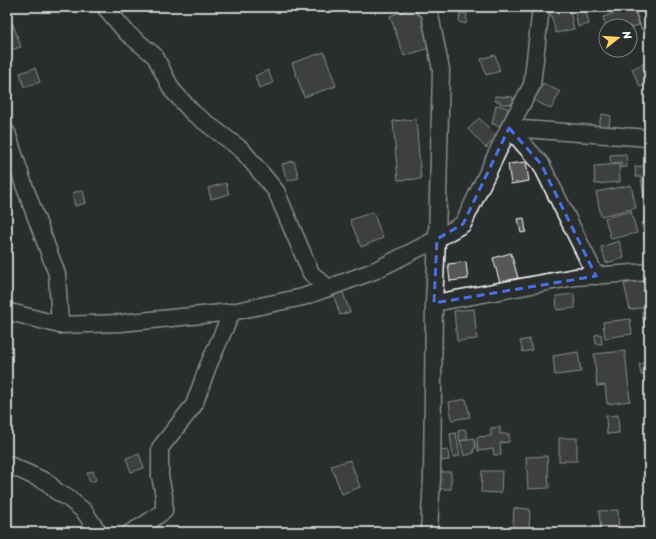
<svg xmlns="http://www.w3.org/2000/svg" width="656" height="539" viewBox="0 0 656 539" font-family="Sriracha,sans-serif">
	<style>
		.building { fill: #555758; stroke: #fff }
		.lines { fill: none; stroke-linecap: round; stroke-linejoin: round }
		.street-casing { stroke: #fff; stroke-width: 19 }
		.street { stroke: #2a2d2e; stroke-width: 16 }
		.marked { fill: none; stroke: #4a71e0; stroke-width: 3; stroke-dasharray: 8 5; stroke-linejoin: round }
	</style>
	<rect width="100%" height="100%" fill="#2a2d2e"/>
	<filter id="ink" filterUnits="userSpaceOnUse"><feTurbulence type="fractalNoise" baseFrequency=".025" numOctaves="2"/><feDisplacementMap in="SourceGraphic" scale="8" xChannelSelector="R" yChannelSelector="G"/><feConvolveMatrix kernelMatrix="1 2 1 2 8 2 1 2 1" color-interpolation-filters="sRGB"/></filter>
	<g filter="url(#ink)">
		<g class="building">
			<polygon points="415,7 418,7 432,47 404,56 390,16"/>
			<polygon points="549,7 569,7 574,29 556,33"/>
			<polygon points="574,7 585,7 589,24 578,27"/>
			<polygon points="634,7 639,25 630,28 630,26 606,26 606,28 603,17"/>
			<polygon points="460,13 467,14 466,24 459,22"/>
			<polygon points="13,24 21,47 7,51 7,26"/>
			<polygon points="324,52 336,86 304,97 292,63"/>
			<polygon points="495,55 500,71 486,75 481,59"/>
			<polygon points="647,62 649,67 649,83 640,87 632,69"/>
			<polygon points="35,68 40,82 24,87 20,73"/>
			<polygon points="268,70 273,83 259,88 255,76"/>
			<polygon points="543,83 560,92 551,109 534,100"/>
			<polygon points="495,96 513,97 513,104 500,104 500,101 495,101"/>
			<polygon points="496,105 508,108 504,127 492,124"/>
			<polygon points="602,114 611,116 608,129 598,127"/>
			<polygon points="479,118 500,139 494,145 491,142 486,148 468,129"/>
			<polygon points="416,119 421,179 398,180 393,121"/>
			<polygon points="626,154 627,167 621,168 621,162 611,163 610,155"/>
			<polygon points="294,161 299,178 287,181 282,164"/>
			<polygon points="526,162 529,181 511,184 508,164"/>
			<polygon points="619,164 620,182 595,184 594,166"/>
			<polygon points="649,165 649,200 644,200 641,177 636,177 635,167"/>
			<polygon points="226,183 229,194 211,199 208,188"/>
			<polygon points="631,185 636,208 601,216 596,192"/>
			<polygon points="83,190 86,203 75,206 72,193"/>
			<polygon points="631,211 637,233 611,239 605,218"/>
			<polygon points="373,212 383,238 361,247 350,220"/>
			<polygon points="524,218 526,232 521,233 518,219"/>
			<polygon points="649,221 649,249 648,249 641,223"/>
			<polygon points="619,241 624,258 606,263 601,247"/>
			<polygon points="511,253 518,278 500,283 493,258"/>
			<polygon points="466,262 468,279 450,281 448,264"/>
			<polygon points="645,279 648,289 649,289 649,306 630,310 624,284"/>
			<polygon points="342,290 350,312 340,315 333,293"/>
			<polygon points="574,294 575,308 557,310 556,296"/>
			<polygon points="474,309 477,339 457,341 454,311"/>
			<polygon points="649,310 649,324 644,325 642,311"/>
			<polygon points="630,319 632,334 605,338 603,322"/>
			<polygon points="7,321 11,329 7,330"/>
			<polygon points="649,331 649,345 646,332"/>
			<polygon points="601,334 602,344 596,344 595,335"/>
			<polygon points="529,339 532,350 523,352 520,341"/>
			<polygon points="625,351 630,401 607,404 605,385 597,386 594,354"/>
			<polygon points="578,352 581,372 555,375 553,356"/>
			<polygon points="649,363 649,374 641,375 639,364"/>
			<polygon points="466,399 470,417 452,420 449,402"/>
			<polygon points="618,415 619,433 607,434 606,416"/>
			<polygon points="500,427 500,434 509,434 509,442 500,443 501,455 494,455 493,449 478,451 477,437 491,436 491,428"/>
			<polygon points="465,429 468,439 460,441 458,431"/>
			<polygon points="456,433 460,456 453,457 450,434"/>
			<polygon points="474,438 476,448 473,449 474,453 464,456 460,441"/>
			<rect x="559" y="438" width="18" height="23"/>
			<polygon points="448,450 449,460 441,461 440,451"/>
			<polygon points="139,454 144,468 131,472 126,458"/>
			<polygon points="547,456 549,488 528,489 526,457"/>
			<polygon points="350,460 360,487 342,494 331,466"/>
			<polygon points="93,471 96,480 90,482 87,473"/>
			<polygon points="482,471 502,471 501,493 481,492"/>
			<polygon points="436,472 451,472 451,489 437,489"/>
			<polygon points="514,508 530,509 529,528 513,527"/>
			<polygon points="618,510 619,531 601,532 599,511"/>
		</g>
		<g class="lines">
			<defs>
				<g id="street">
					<polyline points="105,7 127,33 155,56 172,90 193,113 242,150 276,191 311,273 328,288"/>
					<polyline points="423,7 429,10 441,70 437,239 434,303 432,477 429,532"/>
					<polyline points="643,7 649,24"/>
					<polyline points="509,128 541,164 596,276"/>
					<polyline points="509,128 649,138"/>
					<polyline points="7,133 24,185 57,274 60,325"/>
					<polyline points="434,303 575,277 649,272"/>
					<polyline points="7,313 10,312 60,325 121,323 232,312 303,297 328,288 374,271 437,239 463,224 509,128 532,85 541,7"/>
					<polyline points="7,464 47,482 56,491 68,498 84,511 98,532"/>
					<polyline points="131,532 144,525 164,511 164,496 160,476 160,448 194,405 208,366 232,312"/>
				</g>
			</defs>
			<use href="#street" class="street-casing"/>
			<use href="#street" class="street"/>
		</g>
	</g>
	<path d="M0 0H656V539H0ZM 509,128 L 541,164 L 596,276 L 434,303 L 437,239 L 463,224 Z" fill="#2a2d2e" fill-opacity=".55" fill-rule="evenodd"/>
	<path class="marked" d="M 509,128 L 541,164 L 596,276 L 434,303 L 437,239 L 463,224 Z"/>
	<rect width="656" height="539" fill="none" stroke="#2a2d2e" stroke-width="24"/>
	<rect x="12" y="12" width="632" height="515" fill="none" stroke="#fff" stroke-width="1.5" filter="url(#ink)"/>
	<g transform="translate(618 38) rotate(73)"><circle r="19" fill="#2a2d2e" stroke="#7f8182"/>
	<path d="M0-3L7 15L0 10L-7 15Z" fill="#ffd166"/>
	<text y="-6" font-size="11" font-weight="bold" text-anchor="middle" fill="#ffffff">N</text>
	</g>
</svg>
